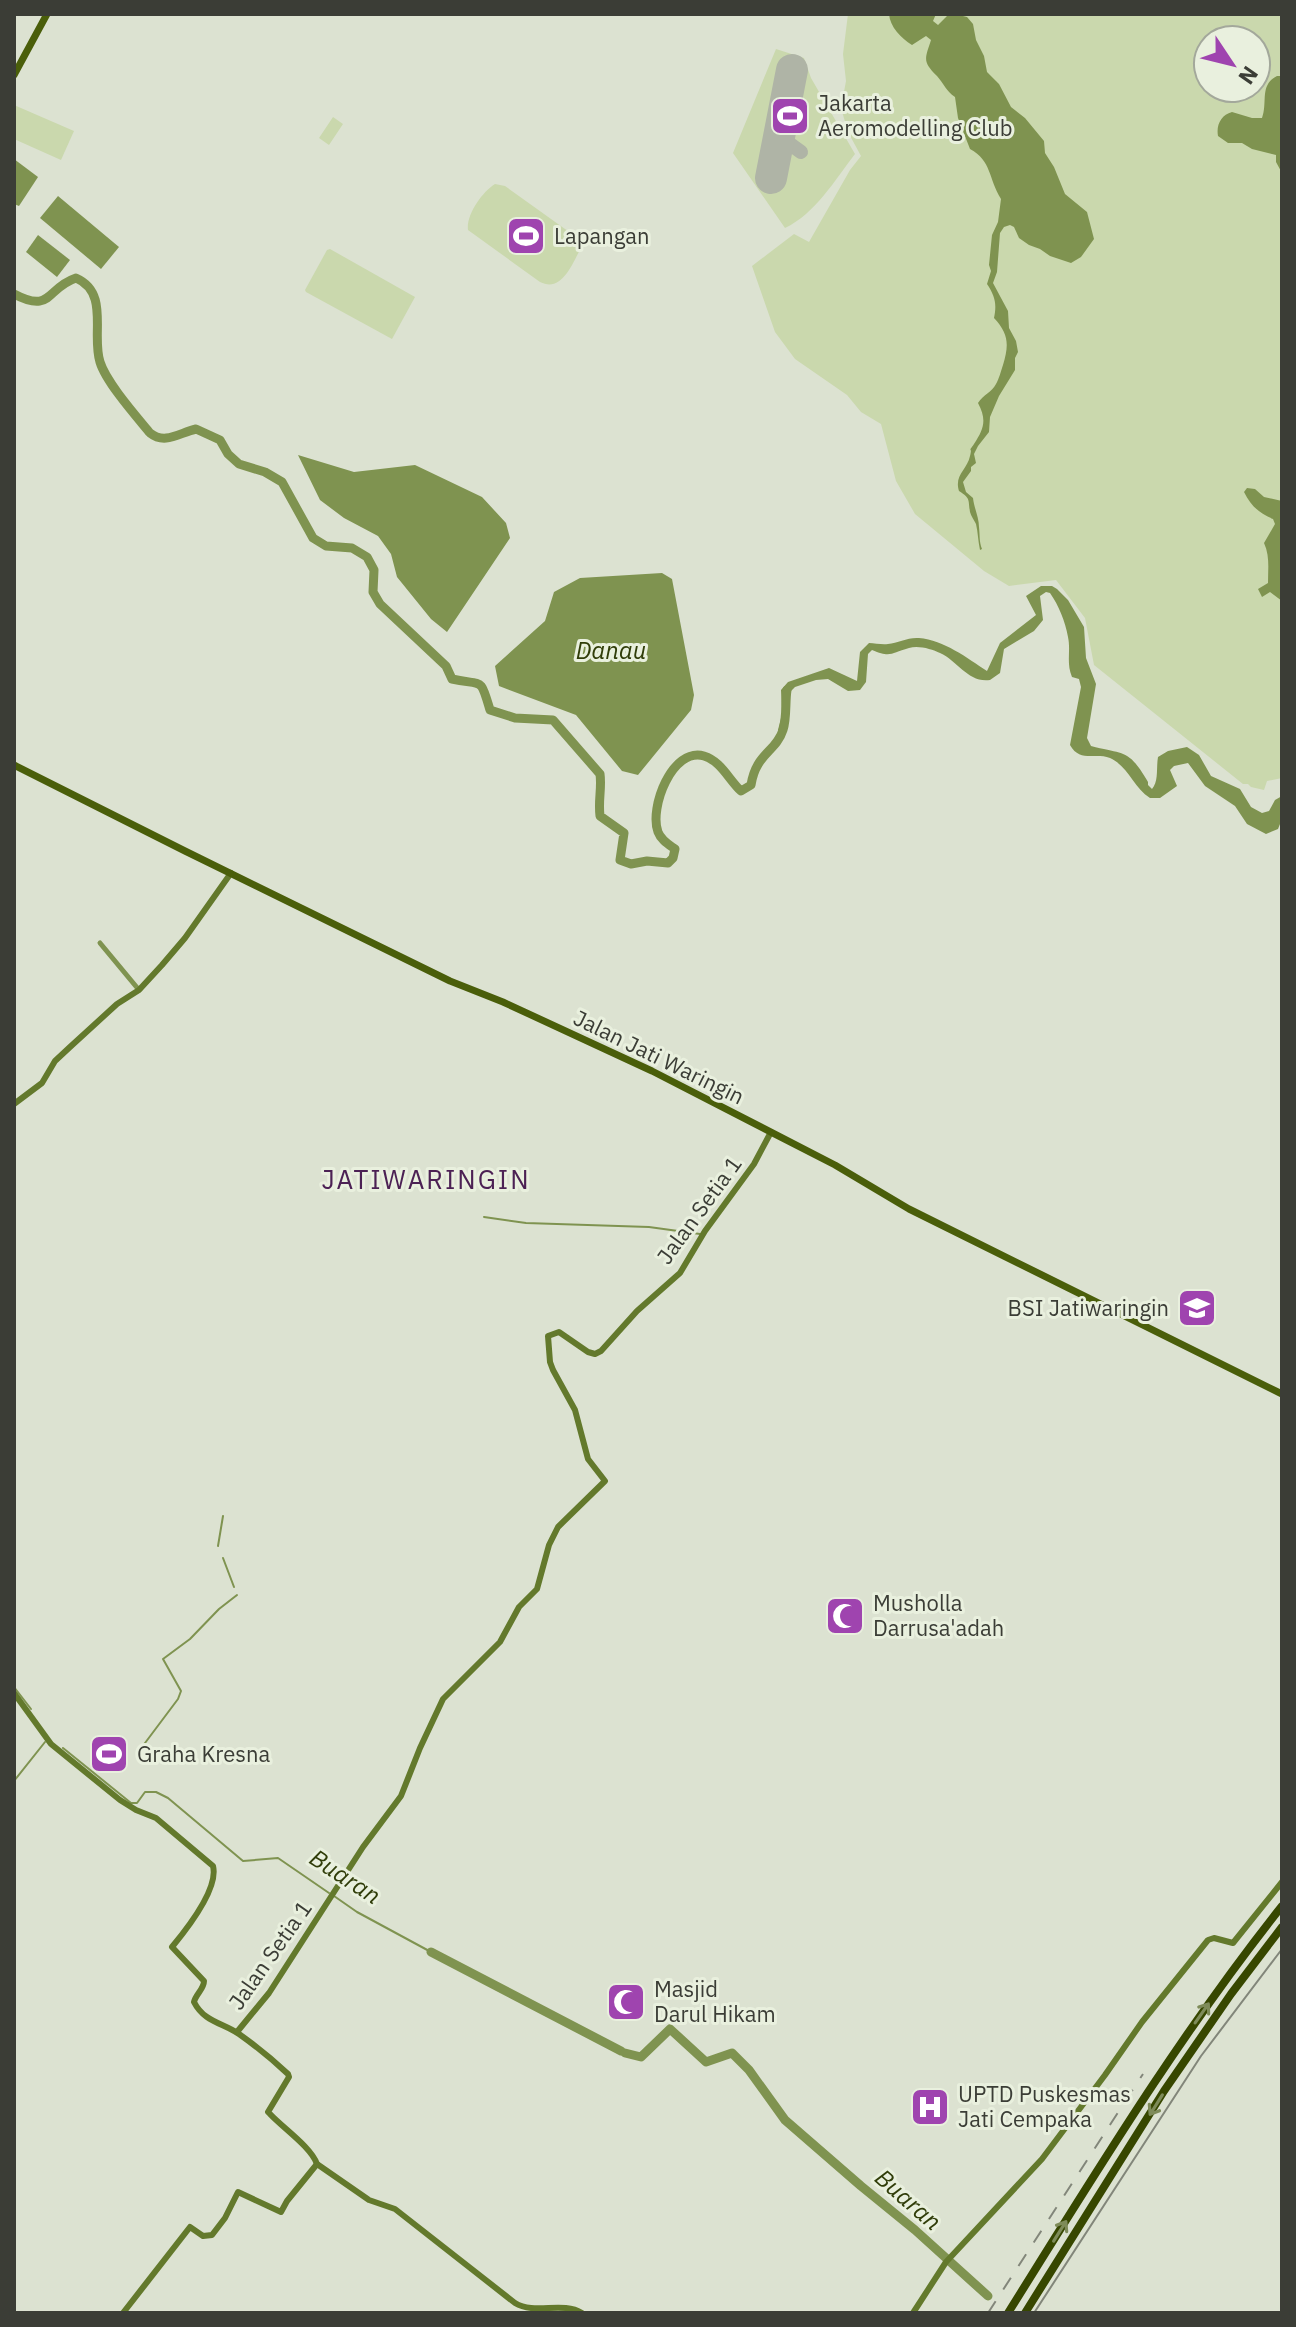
<svg xmlns="http://www.w3.org/2000/svg" width="1296" height="2327" viewBox="0 0 1296 2327" font-family="'IBM Plex Sans',sans-serif">
	<style>
		.green { fill: #cad8ad; fill-rule: evenodd }
		.water { fill: #7f9350 }
		.lines { fill: none; stroke-linecap: round; stroke-linejoin: round }
		.stream { stroke: #7f9350; stroke-width: 2 }
		.canal { stroke: #7f9350; stroke-width: 5 }
		.river { stroke: #7f9350; stroke-width: 9 }
		.taxiway { stroke: #afb4a6; stroke-width: 14 }
		.runway { stroke: #afb4a6; stroke-width: 32 }
		.secondary { stroke: #63792c; stroke-width: 6 }
		.primary { stroke: #4a5e0a; stroke-width: 7 }
		.highway { stroke: #374700; stroke-width: 8 }
		.tram { stroke: #82867a; stroke-width: 2 }
		.rail { stroke: #82867a; stroke-width: 2; stroke-dasharray: 14 14; stroke-linecap: butt }
		.oneway { stroke: #7e8b59 }
		.labels { text-anchor: middle; stroke-width: 6; stroke-linejoin: round; paint-order: stroke }
		.poi-label { font-size: 22px; fill: #3b3d36; stroke: #e9f0de; text-anchor: start }
		.street-label { font-size: 22px; fill: #3b3d36; stroke: #e9f0de }
		.water-label { font-size: 24px; font-style: italic; fill: #303d09; stroke: #e9f0de }
		.quarter-label { font-size: 26px; letter-spacing: 2px; fill: #4c2154; stroke: #e9f0de }
	</style>
	<rect width="100%" height="100%" fill="#dce2d1"/>
	<g class="green">
		<path d="M 848,14 L 1282,14 L 1282,778 L 1267,781 L 1264,790 L 1251,787 L 1248,784 L 1243,784 L 1094,665 L 1085,618 L 1056,580 L 1009,586 L 984,571 L 915,514 L 896,481 L 881,424 L 861,412 L 847,395 L 795,359 L 775,332 L 752,266 L 794,234 L 809,242 L 850,170 L 861,156 L 848,132 L 841,108 L 846,81 L 843,54 ZM 1208,40 L 1256,40 L 1256,88 L 1208,88 Z"/>
		<path d="M 776,49 L 804,58 L 811,78 L 855,154 C 835,180 815,214 785,228 L 733,153 Z"/>
		<polygon points="14,105 74,131 61,160 14,139"/>
		<polygon points="333,117 343,124 329,145 319,138"/>
		<path d="M 495,184 L 505,186 L 579,239 L 581,248 C 572,264 562,293 540,282 L 468,230 C 466,215 482,192 495,184 Z"/>
		<polygon points="330,249 415,297 392,339 306,292 305,290 327,250"/>
	</g>
	<g class="water">
		<path d="M 889,14 L 936,14 L 933,21 L 938,25 L 947,16 L 955,14 L 967,17 L 973,24 L 976,40 L 984,56 L 987,72 L 999,84 L 1011,107 L 1025,118 L 1044,141 L 1045,153 L 1054,167 L 1065,194 L 1087,212 L 1094,239 L 1081,257 L 1071,263 L 1050,256 L 1040,249 L 1029,245 L 1019,238 L 1014,227 L 1010,225 L 1004,227 L 1000,233 L 997,272 L 993,283 L 1008,311 L 1009,328 L 1016,341 L 1018,352 L 1015,358 L 1015,370 L 999,396 L 990,417 L 989,432 L 978,446 L 974,454 L 976,463 L 971,467 L 971,471 L 963,482 L 966,492 L 973,498 C 974,508 979,517 979,527 C 980,536 979,541 982,549 L 980,550 C 978,541 978,532 976,524 C 974,520 971,516 970,512 C 968,499 971,499 959,491 C 954,475 967,470 970,456 C 973,445 967,454 974,444 C 984,429 987,420 978,403 C 983,395 992,392 996,384 C 999,379 1001,371 1003,365 C 1009,345 1009,334 994,318 C 997,304 995,296 987,284 L 991,271 L 989,265 L 992,235 L 998,222 L 1001,199 C 988,178 992,161 970,149 L 958,118 L 955,97 C 946,91 944,84 937,76 C 922,61 925,59 931,40 L 926,36 L 912,45 C 901,38 890,27 889,14 Z"/>
		<path d="M 1277,76 L 1282,76 L 1282,173 L 1276,162 L 1276,155 L 1252,149 L 1242,143 L 1228,143 L 1218,136 C 1216,125 1221,115 1232,112 L 1252,118 L 1262,118 C 1268,102 1259,85 1277,76 Z"/>
		<polygon points="14,159 38,177 19,206 14,204"/>
		<polygon points="58,196 119,247 101,269 40,218"/>
		<polygon points="38,235 70,260 57,277 26,252"/>
		<polygon points="298,455 354,472 415,465 482,497 506,523 510,538 447,632 431,619 397,577 391,554 378,536 344,518 320,500"/>
		<path d="M 1247,488 L 1255,489 L 1264,497 L 1282,501 L 1282,601 L 1270,592 L 1262,597 L 1258,589 L 1268,583 C 1268,569 1270,556 1264,543 L 1275,524 L 1273,519 C 1259,513 1251,506 1244,492 Z"/>
		<polygon points="662,573 672,579 694,695 691,710 638,775 622,771 576,715 499,686 495,666 545,621 554,592 580,578"/>
		<path d="M 1041,586 L 1052,586 L 1057,589 L 1068,600 L 1084,627 L 1086,658 L 1096,684 L 1087,738 L 1091,746 C 1125,755 1128,748 1148,782 L 1148,785 L 1152,789 C 1159,781 1156,768 1158,757 L 1168,751 L 1187,747 L 1199,755 L 1211,776 L 1240,789 L 1251,807 L 1262,813 L 1269,811 L 1275,800 L 1282,796 L 1282,819 L 1278,829 L 1266,834 L 1247,824 L 1235,806 L 1205,786 L 1188,763 L 1174,766 L 1170,770 L 1177,786 L 1160,798 L 1150,798 C 1133,787 1128,766 1110,758 C 1095,752 1080,763 1070,745 L 1081,687 L 1079,679 L 1072,677 C 1066,663 1071,651 1068,637 C 1065,621 1059,606 1050,593 L 1046,592 L 1040,596 L 1043,620 L 1034,631 L 1004,649 L 1000,673 L 990,680 C 968,683 958,661 940,653 C 932,649 918,645 909,648 C 891,653 891,658 872,650 L 868,654 L 866,682 L 860,690 L 848,691 L 828,679 L 816,680 L 795,687 L 790,692 L 787,707 L 788,722 L 783,737 L 773,745 L 783,731 L 778,730 L 782,714 L 781,690 L 788,682 L 829,668 L 857,681 L 860,652 L 869,643 C 875,643 882,645 888,644 C 898,643 908,637 919,638 C 944,640 967,658 987,671 L 1000,643 L 1036,615 L 1026,596 Z"/>
	</g>
	<g class="lines">
		<g class="stream">
			<polyline points="484,1217 526,1223 649,1227 700,1234"/>
			<polyline points="218,1546 223,1516"/>
			<polyline points="223,1558 234,1587"/>
			<polyline points="14,1687 31,1709"/>
			<polyline points="63,1748 131,1803 137,1803 145,1792 156,1792 168,1798 243,1861 278,1858 329,1893"/>
			<polyline points="139,1751 178,1699 181,1691 163,1659 190,1639 219,1609 237,1595"/>
			<polyline points="14,1781 45,1742"/>
			<polyline points="334,1896 357,1912 431,1952"/>
		</g>
		<polyline class="canal" points="100,943 139,990"/>
		<g class="river">
			<path d="M 14,294 C 52,314 46,288 76,278 C 110,293 91,334 100,362 C 106,382 136,416 150,433 C 165,445 179,433 196,429 L 220,440 L 228,454 L 239,464 L 265,472 L 282,482 L 313,538 L 326,546 L 352,548 L 367,557 L 374,570 L 373,592 L 380,604 L 446,666 L 452,679 C 484,686 480,676 490,710 L 515,718 L 553,720 L 600,774 C 602,788 598,800 600,816 L 624,833 L 620,860 L 631,864 L 647,861 L 668,863 L 673,858 L 675,849 C 668,844 661,840 658,832 C 649,808 672,747 704,756 C 721,761 729,780 741,791 L 751,785 C 756,753 776,752 783,730 C 787,718 785,703 787,690"/>
			<polyline points="431,1952 621,2051"/>
			<polyline points="625,2053 641,2057 670,2029 706,2062 732,2053 749,2070 785,2120 861,2186 915,2230 988,2296"/>
		</g>
		<polyline class="taxiway" points="779,136 801,152"/>
		<polyline class="runway" points="771,178 792,70"/>
		<g class="secondary">
			<polyline points="14,1104 42,1083 55,1061 70,1047 117,1004 139,990 162,965 185,938 231,873"/>
			<path d="M 14,1693 L 51,1744 L 120,1800 L 136,1810 L 156,1818 L 213,1866 C 219,1889 186,1930 172,1947 L 204,1981 C 204,1989 196,1994 194,2002 C 204,2022 223,2023 239,2034 C 256,2046 273,2060 288,2074 L 289,2077 L 268,2112 L 270,2114 C 283,2128 311,2147 317,2164 L 369,2200 L 395,2209 L 515,2303 C 535,2315 562,2301 582,2313"/>
			<polyline points="237,2032 269,1993 363,1847 401,1796 420,1748 443,1699 500,1642 519,1607 537,1589 549,1545 558,1527 605,1481 588,1459 575,1410 553,1370 550,1362 548,1336 559,1332 588,1352 595,1354 601,1351 637,1311 680,1273 705,1231 754,1164 771,1132"/>
			<polyline points="123,2313 190,2227 203,2236 212,2235 225,2218 238,2192 281,2212 287,2201 317,2164"/>
			<polyline points="913,2313 946,2262 1042,2159 1105,2075 1142,2022 1208,1940 1214,1938 1233,1943 1282,1882"/>
		</g>
		<g class="primary">
			<polyline points="14,75 47,14"/>
			<polyline points="14,765 185,851 450,981 503,1002 652,1071 835,1165 909,1209 1282,1394"/>
		</g>
		<g class="highway">
			<path d="M 1008,2313 C 1095,2174 1180,2034 1282,1906"/>
			<polyline points="1025,2313 1164,2091 1231,1994 1282,1927"/>
		</g>
		<polyline class="tram" points="1034,2313 1201,2056 1282,1949"/>
		<polyline class="rail" points="988,2313 1143,2074"/>
	</g>
	<defs><path id="oneway-shaft" d="M-6 0H5M1.5-3L5.5 0L1.5 3" fill="none" stroke-width="1.6" stroke-linecap="round" stroke-linejoin="round" transform="scale(2)"/></defs>
	<g class="oneway">
		<use href="#oneway-shaft" transform="translate(1202 2013) rotate(-55)"/>
		<use href="#oneway-shaft" transform="translate(1156 2105) rotate(122)"/>
		<use href="#oneway-shaft" transform="translate(1060 2231) rotate(-58)"/>
	</g>
	<defs>
		<symbol id="stadium-square" viewBox="-11 -11 22 22"><rect x="-9" y="-9" width="18" height="18" rx="4" fill="#9f44af" stroke="#e9f0de"/><path d="M0-5a6.5 5 0 1 0 0 10a6.5 5 0 1 0 0-10ZM-3.5-1.8h7v3.6h-7Z" fill="#fff"/></symbol>
		<symbol id="university-square" viewBox="-11 -11 22 22"><rect x="-9" y="-9" width="18" height="18" rx="4" fill="#9f44af" stroke="#e9f0de"/><path d="M0-5L7-2L0 1L-7-2ZM-4 1L0 2.5L4 1V4Q0 6-4 4Z" fill="#fff"/></symbol>
		<symbol id="mosque-square" viewBox="-11 -11 22 22"><rect x="-9" y="-9" width="18" height="18" rx="4" fill="#9f44af" stroke="#e9f0de"/><path d="M3.5-4.9A6 6 0 1 0 3.5 4.9A5 5 0 1 1 3.5-4.9Z" fill="#fff"/></symbol>
		<symbol id="hospital-square" viewBox="-11 -11 22 22"><rect x="-9" y="-9" width="18" height="18" rx="4" fill="#9f44af" stroke="#e9f0de"/><path d="M-5-5h3v3.5h4V-5h3V5h-3V1.5h-4V5h-3Z" fill="#fff"/></symbol>
	</defs>
	<g fill-rule="evenodd">
		<use href="#stadium-square" x="768" y="94" width="44" height="44"/>
		<use href="#stadium-square" x="504" y="214" width="44" height="44"/>
		<use href="#university-square" x="1175" y="1286" width="44" height="44"/>
		<use href="#mosque-square" x="823" y="1594" width="44" height="44"/>
		<use href="#stadium-square" x="87" y="1732" width="44" height="44"/>
		<use href="#mosque-square" x="604" y="1980" width="44" height="44"/>
		<use href="#hospital-square" x="908" y="2085" width="44" height="44"/>
	</g>
	<g class="labels">
		<g class="poi-label">
			<text x="818" y="111">Jakarta<tspan x="818" dy="25">Aeromodelling Club</tspan></text>
			<text x="554" y="244">Lapangan</text>
			<text x="1169" y="1316" text-anchor="end">BSI Jatiwaringin</text>
			<text x="873" y="1611">Musholla<tspan x="873" dy="25">Darrusa'adah</tspan></text>
			<text x="137" y="1762">Graha Kresna</text>
			<text x="654" y="1997">Masjid<tspan x="654" dy="25">Darul Hikam</tspan></text>
			<text x="958" y="2102">UPTD Puskesmas<tspan x="958" dy="25">Jati Cempaka</tspan></text>
		</g>
		<g class="street-label">
			<text transform="translate(659 1057) rotate(26)" y="8">Jalan Jati Waringin</text>
			<text transform="translate(699 1210) rotate(-54)" y="8">Jalan Setia 1</text>
			<text transform="translate(270 1955) rotate(-55)" y="8">Jalan Setia 1</text>
		</g>
		<g class="water-label">
			<text x="611" y="659">Danau</text>
			<text transform="translate(345 1877) rotate(33)" y="8">Buaran</text>
			<text transform="translate(908 2200) rotate(41)" y="8">Buaran</text>
		</g>
		<g class="quarter-label">
			<text x="426" y="1189">JATIWARINGIN</text>
		</g>
	</g>
	<rect width="1296" height="2327" fill="none" stroke="#3b3d36" stroke-width="32"/>
	<g transform="translate(1232 64) rotate(125)"><circle r="38" fill="#e9f0de" stroke="#a3a89b" stroke-width="2"/>
	<path d="M0-6L14 30L0 20L-14 30Z" fill="#9f44af"/>
	<text y="-12" font-size="22" font-weight="bold" text-anchor="middle" fill="#3b3d36">N</text>
	</g>
</svg>
